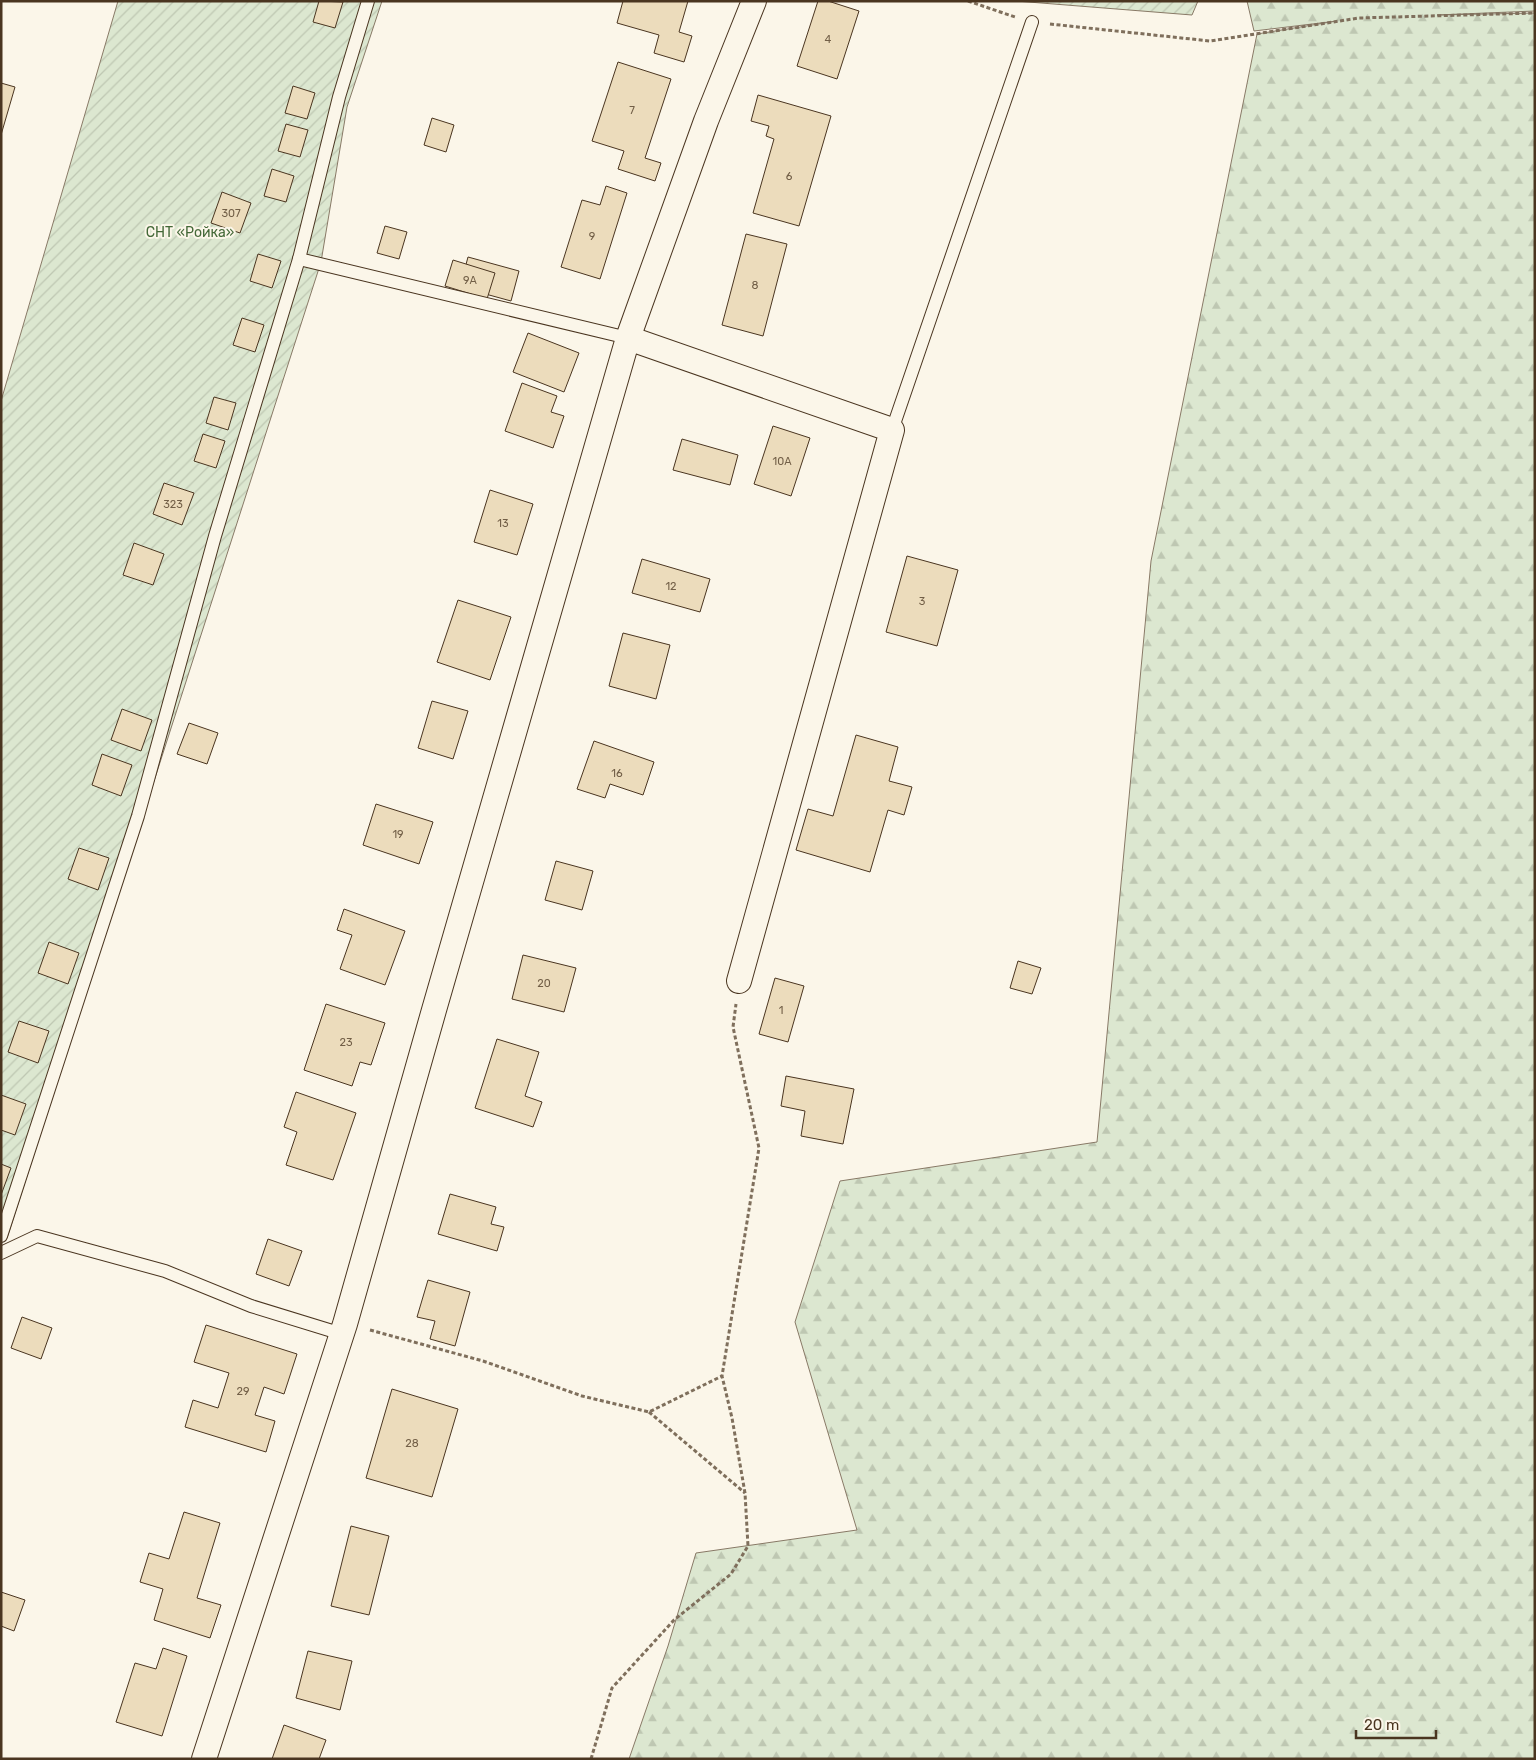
<svg xmlns="http://www.w3.org/2000/svg" width="1536" height="1760" viewBox="0 0 1536 1760" font-family="Rubik,sans-serif">
	<style>
		.forest { fill: url(#forest-firs); stroke: #887966 }
		.garden { fill: url(#garden-furrows); stroke: #887966 }
		.building { fill: #ecdcbc; stroke: #4a3520 }
		.lines { fill: none; stroke-linecap: round; stroke-linejoin: round }
		.lane-casing { stroke: #4a3520; stroke-width: 14 }
		.street-casing { stroke: #4a3520; stroke-width: 26 }
		.path { stroke: #7f6f5c; stroke-width: 3; stroke-dasharray: 4 2.5; stroke-linecap: butt }
		.lane { stroke: #fbf6e9; stroke-width: 12 }
		.street { stroke: #fbf6e9; stroke-width: 24 }
		.labels { text-anchor: middle; stroke-width: 4; stroke-linejoin: round; paint-order: stroke }
		.number-label { font-size: 11px; fill: #725f47 }
		.park-label { font-size: 14px; fill: #436837; stroke: #fbf6e9 }
	</style>
	<defs>
		<pattern id="forest-firs" width="22" height="20" patternUnits="userSpaceOnUse" patternTransform="scale(1.25)"><rect width="22" height="20" fill="#dce7d0"/><path d="M5 1l3.5 6h-7zM16 11l3.5 6h-7z" fill="#bec7b2"/></pattern>
		<pattern id="garden-furrows" width="10" height="10" patternUnits="userSpaceOnUse" patternTransform="scale(1.25)"><rect width="10" height="10" fill="#dce7d0"/><path d="M-1 1l2-2M0 10L10 0M9 11l2-2" fill="none" stroke="#bec7b2"/></pattern>
	</defs>
	<rect width="100%" height="100%" fill="#fbf6e9"/>
	<polygon class="forest" points="1247,1 1535,1 1535,11 1437,15 1535,13 1535,1759 629,1759 668,1646 696,1553 857,1530 795,1322 840,1181 1097,1142 1151,561 1257,34 1337,21 1254,31"/>
	<g class="garden">
		<polygon points="118,1 382,1 347,107 321,262 7,1238 1,1236 1,401"/>
		<polygon points="1016,1 1198,1 1192,15"/>
	</g>
	<g class="building">
		<polygon points="319,1 343,2 335,28 313,22"/>
		<polygon points="623,1 688,1 679,32 692,36 684,62 654,53 659,35 617,23"/>
		<polygon points="818,1 828,1 859,11 837,79 797,66"/>
		<polygon points="618,62 671,79 645,158 661,163 655,181 618,169 624,151 592,141"/>
		<polygon points="1,83 15,87 1,135"/>
		<polygon points="293,86 315,93 307,119 285,113"/>
		<polygon points="758,95 831,116 799,226 753,213 774,139 766,136 769,126 751,121"/>
		<polygon points="432,118 454,125 446,152 424,145"/>
		<polygon points="286,124 308,130 300,157 278,151"/>
		<polygon points="272,169 294,176 286,202 264,196"/>
		<polygon points="606,186 627,193 600,279 561,267 582,200 600,205"/>
		<polygon points="222,192 251,203 240,233 211,223"/>
		<polygon points="385,226 407,232 399,259 377,253"/>
		<polygon points="746,234 787,244 763,336 722,325"/>
		<polygon points="258,254 281,261 272,288 250,281"/>
		<polygon points="468,257 519,271 511,301 460,287"/>
		<polygon points="453,260 495,273 487,299 445,286"/>
		<polygon points="242,318 264,325 255,352 233,345"/>
		<polygon points="528,333 579,353 564,392 513,372"/>
		<polygon points="522,383 557,396 551,412 564,416 553,448 505,431"/>
		<polygon points="214,397 236,403 228,430 206,423"/>
		<polygon points="773,426 810,438 791,496 754,484"/>
		<polygon points="203,434 225,441 216,468 194,461"/>
		<polygon points="682,439 738,455 730,485 673,470"/>
		<polygon points="164,483 194,493 182,525 153,514"/>
		<polygon points="490,490 533,504 517,555 474,542"/>
		<polygon points="134,543 164,554 153,585 123,575"/>
		<polygon points="907,556 958,570 937,646 886,632"/>
		<polygon points="642,559 710,579 700,612 632,593"/>
		<polygon points="458,600 511,617 490,680 437,662"/>
		<polygon points="623,633 670,645 656,699 609,686"/>
		<polygon points="432,701 468,711 453,759 418,748"/>
		<polygon points="122,709 152,720 141,751 111,740"/>
		<polygon points="189,723 218,733 207,764 177,754"/>
		<polygon points="856,735 898,747 889,781 912,787 904,815 888,810 870,872 796,850 808,809 833,816"/>
		<polygon points="594,741 654,762 643,795 610,784 605,798 577,789"/>
		<polygon points="102,754 132,765 121,796 92,785"/>
		<polygon points="376,804 433,822 419,864 363,845"/>
		<polygon points="79,848 109,858 98,890 68,879"/>
		<polygon points="556,861 593,871 582,910 545,900"/>
		<polygon points="344,909 405,931 385,985 340,969 352,935 337,930"/>
		<polygon points="49,942 79,953 68,984 38,973"/>
		<polygon points="523,955 576,968 564,1012 512,999"/>
		<polygon points="1018,961 1041,968 1032,994 1010,988"/>
		<polygon points="775,978 804,986 788,1042 759,1034"/>
		<polygon points="326,1004 385,1023 371,1065 360,1062 352,1086 304,1070"/>
		<polygon points="19,1021 49,1031 38,1063 8,1052"/>
		<polygon points="497,1039 539,1052 525,1096 542,1102 533,1127 475,1108"/>
		<polygon points="786,1076 854,1089 843,1144 801,1136 805,1111 781,1106"/>
		<polygon points="296,1092 356,1113 333,1180 286,1165 297,1132 284,1127"/>
		<polygon points="1,1095 26,1104 15,1135 1,1130"/>
		<polygon points="1,1164 11,1168 1,1195"/>
		<polygon points="450,1194 496,1207 491,1224 504,1227 497,1251 438,1234"/>
		<polygon points="268,1239 302,1251 289,1286 256,1274"/>
		<polygon points="428,1280 470,1292 455,1346 430,1339 435,1321 417,1317"/>
		<polygon points="22,1317 52,1328 41,1359 11,1348"/>
		<polygon points="206,1325 297,1354 284,1394 264,1387 255,1415 275,1421 266,1452 185,1427 193,1400 218,1408 229,1373 194,1362"/>
		<polygon points="392,1389 458,1409 432,1497 366,1478"/>
		<polygon points="184,1512 220,1523 197,1598 221,1605 210,1638 154,1620 163,1589 140,1582 149,1553 169,1559"/>
		<polygon points="351,1526 389,1536 369,1615 331,1606"/>
		<polygon points="1,1592 25,1600 14,1631 1,1626"/>
		<polygon points="163,1648 187,1656 162,1736 116,1722 135,1663 156,1669"/>
		<polygon points="308,1651 352,1661 340,1710 296,1698"/>
		<polygon points="284,1725 326,1740 319,1759 272,1759"/>
	</g>
	<g class="lines">
		<defs>
			<g id="lane">
				<polyline points="299,259 628,338"/>
				<polyline points="892,430 1032,22"/>
				<polyline points="1,1236 138,816 215,536 299,259 339,97 368,1"/>
				<polyline points="1,1253 37,1236 165,1271 251,1306 342,1334"/>
			</g>
			<g id="street">
				<polyline points="628,338 892,430 739,981"/>
				<polyline points="204,1759 345,1324 434,1010 628,338 706,121 754,1"/>
			</g>
		</defs>
		<use href="#lane" class="lane-casing"/>
		<use href="#street" class="street-casing"/>
		<g class="path">
			<polyline points="968,1 1015,17"/>
			<polyline points="1050,24 1210,41 1359,18 1535,13"/>
			<polyline points="370,1330 483,1361 582,1396 649,1412 722,1376"/>
			<polyline points="649,1412 745,1493"/>
			<polyline points="591,1759 612,1688 674,1620 731,1574 748,1546 745,1493 732,1418 722,1376 759,1148 733,1027 736,1004"/>
		</g>
		<use href="#lane" class="lane"/>
		<use href="#street" class="street"/>
	</g>
	<g class="labels">
		<g class="number-label">
			<text x="828" y="43">4</text>
			<text x="632" y="114">7</text>
			<text x="789" y="180">6</text>
			<text x="231" y="217">307</text>
			<text x="592" y="240">9</text>
			<text x="470" y="284">9А</text>
			<text x="755" y="289">8</text>
			<text x="782" y="465">10А</text>
			<text x="173" y="508">323</text>
			<text x="503" y="527">13</text>
			<text x="671" y="590">12</text>
			<text x="922" y="605">3</text>
			<text x="617" y="777">16</text>
			<text x="398" y="838">19</text>
			<text x="544" y="987">20</text>
			<text x="781" y="1014">1</text>
			<text x="346" y="1046">23</text>
			<text x="243" y="1395">29</text>
			<text x="412" y="1447">28</text>
		</g>
		<g class="park-label">
			<text x="190" y="237">СНТ «Ройка»</text>
		</g>
	</g>
	<rect width="1536" height="1760" fill="none" stroke="#4a3520" stroke-width="5"/>
	<path d="M1356 1730v8h80v-8" fill="none" stroke="#4a3520" stroke-width="2.5"/>
	<text x="1364" y="1730" font-size="15" fill="#4a3520" stroke="#fbf6e9" stroke-width="4" paint-order="stroke">20 m</text>
</svg>
